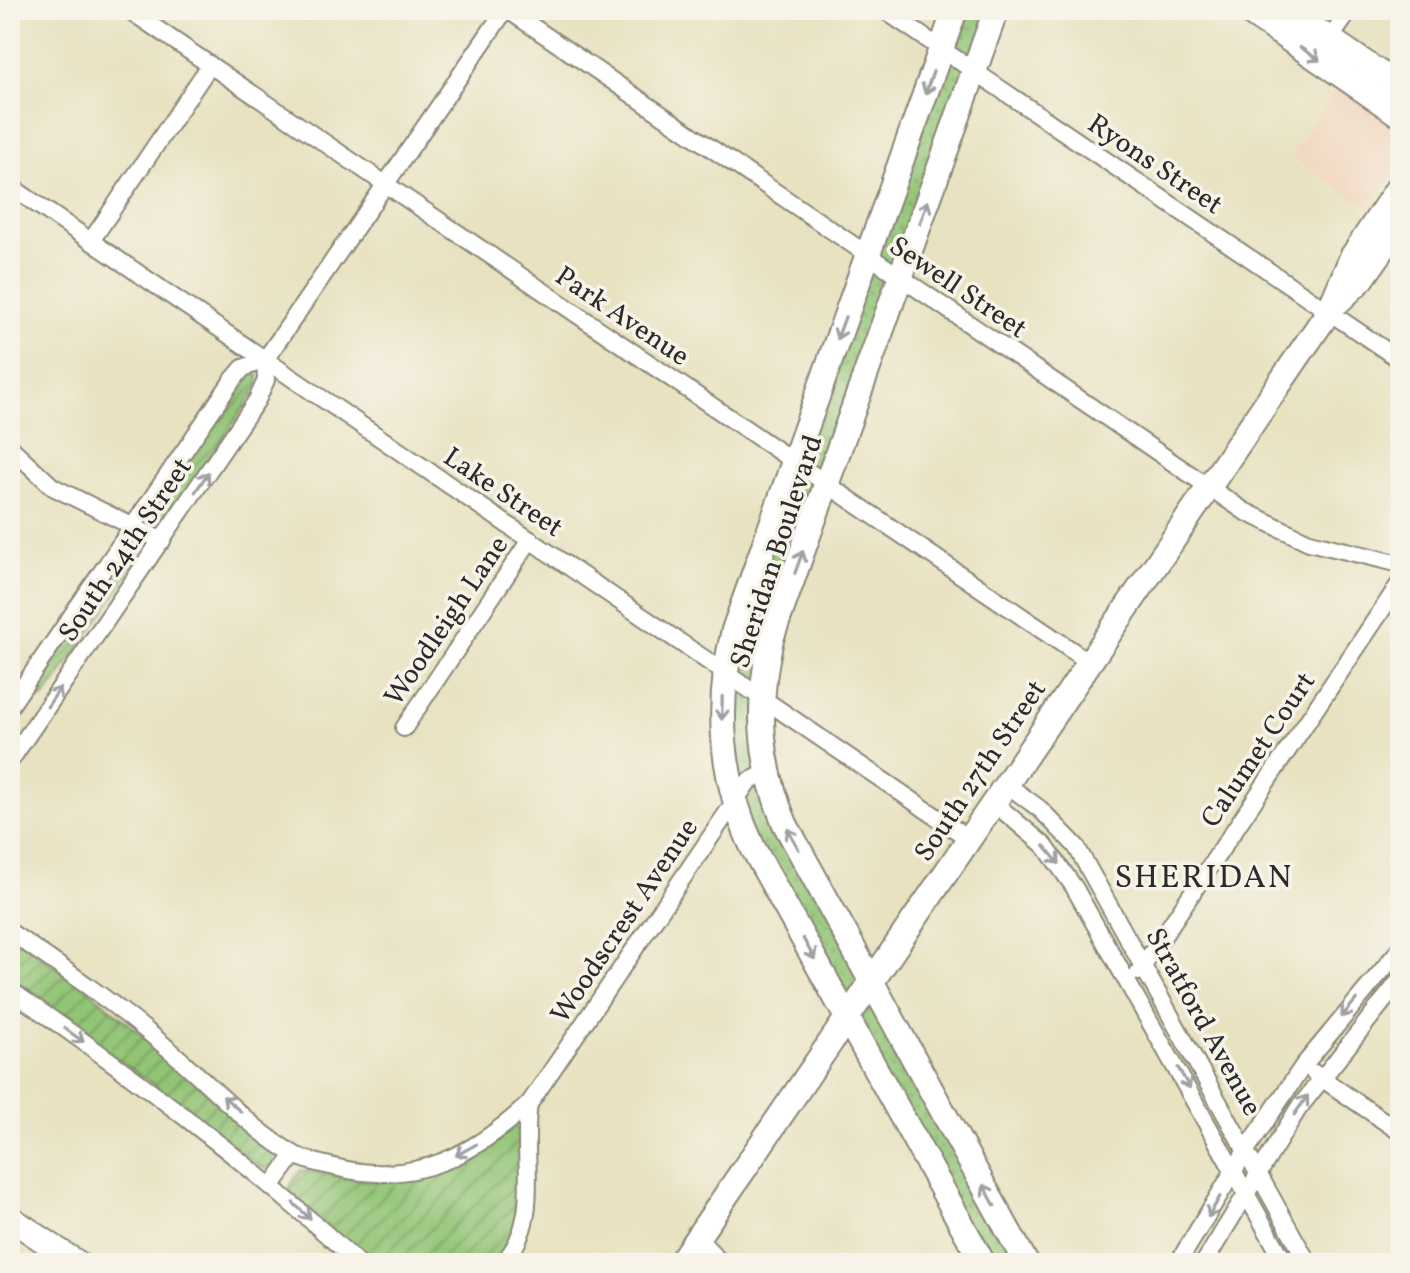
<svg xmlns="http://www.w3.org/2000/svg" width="1410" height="1273" viewBox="0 0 1410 1273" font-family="Vollkorn,serif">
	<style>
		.built { fill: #f1d5bd }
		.grass { fill: url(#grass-dots); stroke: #5e7850; stroke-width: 2 }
		.garden { fill: url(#garden-furrows); stroke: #5e7850; stroke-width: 2 }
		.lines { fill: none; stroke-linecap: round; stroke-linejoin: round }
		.minor-casing { stroke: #8a8676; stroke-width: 20 }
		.secondary-casing { stroke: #8a8676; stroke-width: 28 }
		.minor { stroke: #fff; stroke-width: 16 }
		.secondary { stroke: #fff; stroke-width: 24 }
		.oneway { stroke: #a0a0a0 }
		.labels { text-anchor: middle; stroke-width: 7; stroke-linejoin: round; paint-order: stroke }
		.street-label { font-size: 28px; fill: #2b2b2b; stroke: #f7f3e8 }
		.quarter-label { font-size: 32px; letter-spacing: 2px; fill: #2b2b2b; stroke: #f7f3e8 }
	</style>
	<defs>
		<pattern id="grass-dots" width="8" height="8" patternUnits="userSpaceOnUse" patternTransform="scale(2)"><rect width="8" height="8" fill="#91c474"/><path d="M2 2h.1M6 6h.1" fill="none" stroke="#779f5f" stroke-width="1.8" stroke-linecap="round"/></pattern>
		<pattern id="garden-furrows" width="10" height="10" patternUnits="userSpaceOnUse" patternTransform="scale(2)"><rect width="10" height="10" fill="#91c474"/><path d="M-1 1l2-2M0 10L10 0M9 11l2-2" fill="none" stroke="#779f5f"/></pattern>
	</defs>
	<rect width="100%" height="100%" fill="#f7f3e8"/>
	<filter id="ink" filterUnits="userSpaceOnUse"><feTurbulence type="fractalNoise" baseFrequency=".0125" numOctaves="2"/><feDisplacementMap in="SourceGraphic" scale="16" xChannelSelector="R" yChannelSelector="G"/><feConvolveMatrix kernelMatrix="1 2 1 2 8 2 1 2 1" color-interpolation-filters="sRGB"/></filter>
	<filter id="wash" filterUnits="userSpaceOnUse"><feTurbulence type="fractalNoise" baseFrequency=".006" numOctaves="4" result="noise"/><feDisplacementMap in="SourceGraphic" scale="32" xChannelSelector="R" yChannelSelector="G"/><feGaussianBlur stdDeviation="1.8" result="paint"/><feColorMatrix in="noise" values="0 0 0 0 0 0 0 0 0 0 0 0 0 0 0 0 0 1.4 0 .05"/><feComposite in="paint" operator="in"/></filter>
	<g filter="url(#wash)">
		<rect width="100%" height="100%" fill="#e8e2c1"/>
		<polygon class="built" points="1338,86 1397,126 1400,132 1400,163 1369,208 1290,156"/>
		<polygon class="grass" points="955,10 996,10 771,639 766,773 1026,1263 983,1263 742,824 723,672"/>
		<g class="garden">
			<polygon points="251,372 259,376 258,387 162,527 152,527 146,519 243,376"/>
			<polygon points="132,548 137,552 139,561 44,698 38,699 30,690 123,550"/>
			<polygon points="10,935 86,987 219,1101 273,1151 275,1163 265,1169 257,1165 179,1103 10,983"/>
			<path d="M 514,1126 L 521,1132 C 523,1181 529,1223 494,1263 L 364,1263 L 288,1189 L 301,1170 L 370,1181 L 395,1180 Z"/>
		</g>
	</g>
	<g filter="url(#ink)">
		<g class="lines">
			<defs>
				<g id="minor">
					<polyline points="129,10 1089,662"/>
					<polyline points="508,10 1244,511 1309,542 1400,564"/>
					<polyline points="884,10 1400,360"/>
					<polyline points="1330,39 1350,10"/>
					<polyline points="10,186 969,839"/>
					<polyline points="91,241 210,65"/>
					<polyline points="10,447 53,487 162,541"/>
					<polyline points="10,706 232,381 243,368 265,360"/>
					<polyline points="404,728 530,540"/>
					<polyline points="10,761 257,400 266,380 265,360 505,10"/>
					<polyline points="1006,784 1040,809 1076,846 1308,1263"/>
					<polyline points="994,803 1045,846 1074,887 1285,1263"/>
					<path d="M 10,932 C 63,968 117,1005 166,1047 C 205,1079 254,1133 297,1156 C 311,1163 328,1165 343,1169 C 419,1185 474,1154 529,1104 L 748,782 L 766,773"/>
					<polyline points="1139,972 1400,583"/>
					<path d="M 10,990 C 133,1075 249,1162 358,1263"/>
					<polyline points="1314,1073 1400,1132"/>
					<polyline points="273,1184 294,1155"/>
					<polyline points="698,1238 721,1263"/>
					<path d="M 503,1263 C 544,1217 520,1159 529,1104"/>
					<polyline points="1178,1263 1247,1149 1303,1066 1400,949"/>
					<polyline points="1204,1263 1298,1109 1400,980"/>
				</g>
				<g id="secondary">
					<path d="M 955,10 L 734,630 C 715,706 720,777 753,848 L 983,1263"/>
					<path d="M 996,10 L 771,639 C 756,705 759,762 785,824 L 1026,1263"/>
					<polyline points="1246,10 1400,115"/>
					<polyline points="1287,10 1400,87"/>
					<polyline points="1339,301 1362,279 1400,225"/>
					<polyline points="10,1218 77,1263"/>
					<polyline points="680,1263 1329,311 1352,257 1400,185"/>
				</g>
			</defs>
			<use href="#minor" class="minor-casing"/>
			<use href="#secondary" class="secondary-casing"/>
			<use href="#minor" class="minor"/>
			<use href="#secondary" class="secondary"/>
		</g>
		<defs><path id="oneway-shaft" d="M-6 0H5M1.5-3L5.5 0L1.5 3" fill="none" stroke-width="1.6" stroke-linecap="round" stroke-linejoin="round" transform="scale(2)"/></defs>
		<g class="oneway">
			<use href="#oneway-shaft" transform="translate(1310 54) rotate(34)"/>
			<use href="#oneway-shaft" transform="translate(929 83) rotate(110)"/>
			<use href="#oneway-shaft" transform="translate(924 212) rotate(-70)"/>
			<use href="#oneway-shaft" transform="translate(841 328) rotate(110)"/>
			<use href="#oneway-shaft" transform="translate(202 482) rotate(-56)"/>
			<use href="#oneway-shaft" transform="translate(799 562) rotate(-70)"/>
			<use href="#oneway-shaft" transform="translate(54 697) rotate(-55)"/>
			<use href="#oneway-shaft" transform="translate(722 708) rotate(91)"/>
			<use href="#oneway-shaft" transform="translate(793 839) rotate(-119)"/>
			<use href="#oneway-shaft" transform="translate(1052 855) rotate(50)"/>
			<use href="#oneway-shaft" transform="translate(809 949) rotate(61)"/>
			<use href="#oneway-shaft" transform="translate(1349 1008) rotate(130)"/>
			<use href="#oneway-shaft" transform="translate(74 1035) rotate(35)"/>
			<use href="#oneway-shaft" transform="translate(1184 1078) rotate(60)"/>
			<use href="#oneway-shaft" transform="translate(232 1104) rotate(-139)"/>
			<use href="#oneway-shaft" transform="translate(1301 1105) rotate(-55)"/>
			<use href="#oneway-shaft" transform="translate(466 1150) rotate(151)"/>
			<use href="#oneway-shaft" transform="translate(989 1195) rotate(-119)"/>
			<use href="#oneway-shaft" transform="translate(1214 1207) rotate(120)"/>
			<use href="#oneway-shaft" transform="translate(302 1211) rotate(43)"/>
		</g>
	</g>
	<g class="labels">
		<g class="street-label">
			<text transform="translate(1156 163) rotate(34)" y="10">Ryons Street</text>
			<text transform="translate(959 286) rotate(34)" y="10">Sewell Street</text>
			<text transform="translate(623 315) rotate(34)" y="10">Park Avenue</text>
			<text transform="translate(504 491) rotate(34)" y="10">Lake Street</text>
			<text transform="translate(124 549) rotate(-56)" y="10">South 24th Street</text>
			<text transform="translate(775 551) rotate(-72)" y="10">Sheridan Boulevard</text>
			<text transform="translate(445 620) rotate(-56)" y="10">Woodleigh Lane</text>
			<text transform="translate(1257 749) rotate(-56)" y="10">Calumet Court</text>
			<text transform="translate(979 770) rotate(-56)" y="10">South 27th Street</text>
			<text transform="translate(623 920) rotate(-56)" y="10">Woodscrest Avenue</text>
			<text transform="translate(1205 1021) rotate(61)" y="10">Stratford Avenue</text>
		</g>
		<g class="quarter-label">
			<text x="1204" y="887">SHERIDAN</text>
		</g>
	</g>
	<rect width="1410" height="1273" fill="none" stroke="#f7f3e8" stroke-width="40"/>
</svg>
